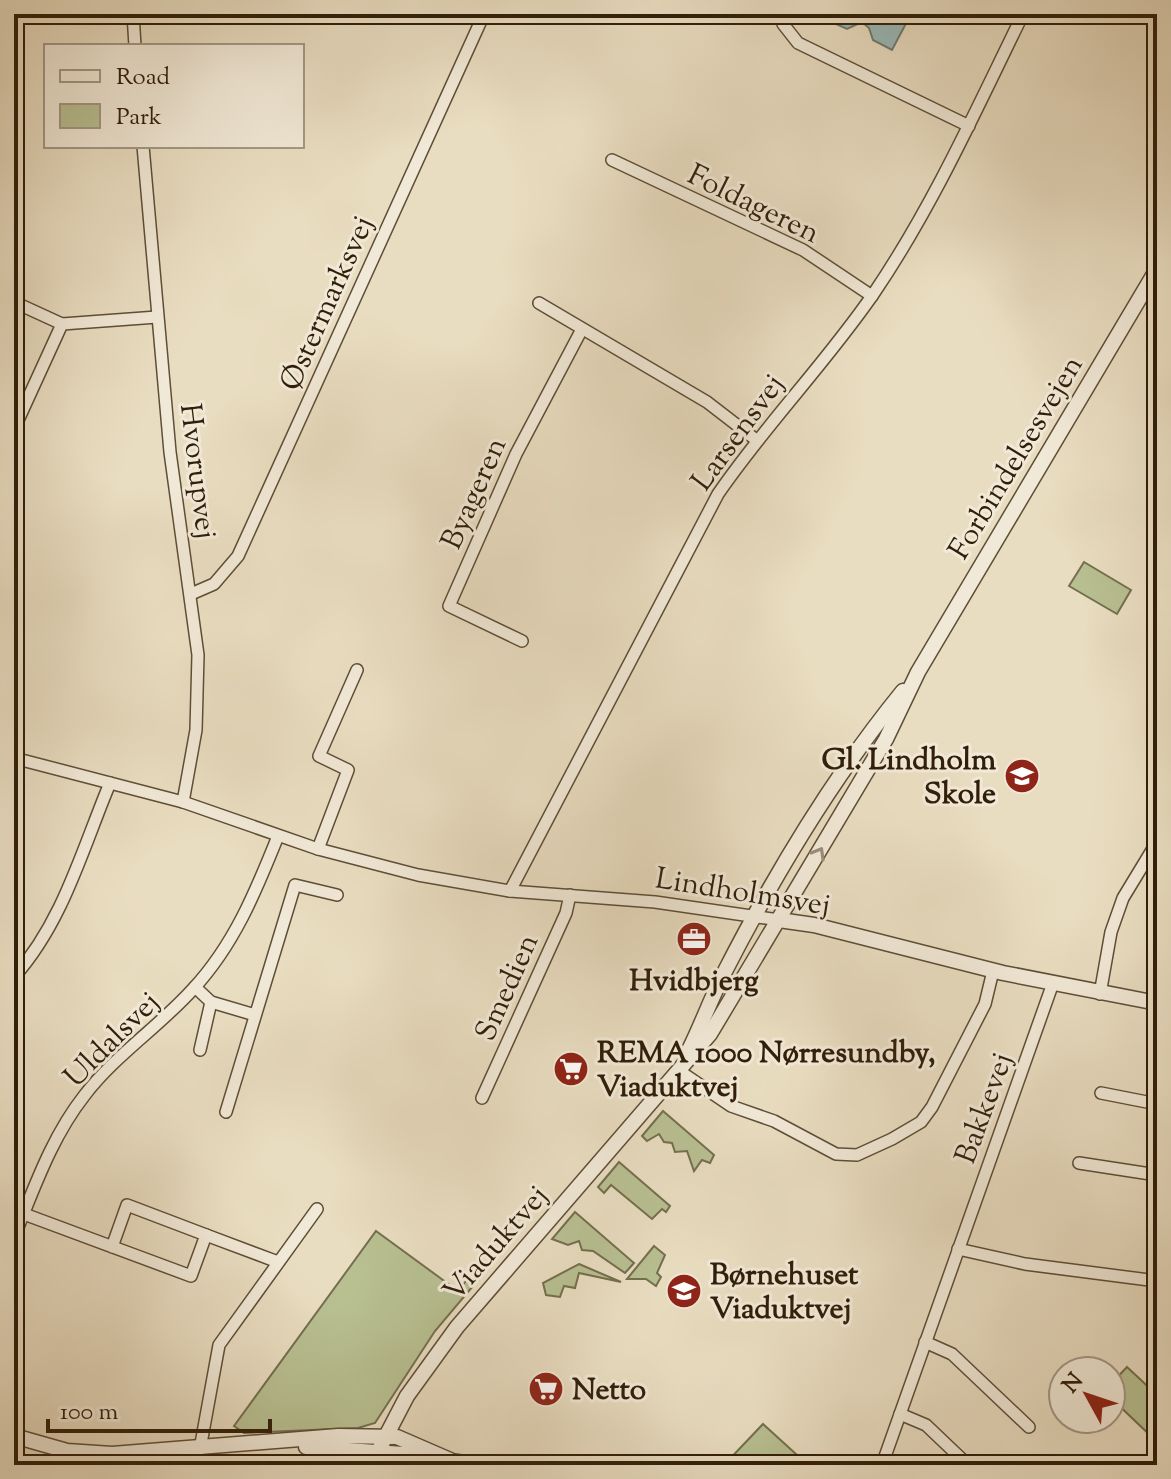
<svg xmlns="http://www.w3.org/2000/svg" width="1171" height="1479" viewBox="0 0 1171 1479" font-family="'Sorts Mill Goudy',serif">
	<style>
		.green { fill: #b8c092; stroke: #746f4e; stroke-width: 2 }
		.water { fill: #99baba; stroke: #6f7c73; stroke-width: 2 }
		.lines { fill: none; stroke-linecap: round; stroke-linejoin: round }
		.minor-casing { stroke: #5e4e37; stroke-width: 14 }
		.tertiary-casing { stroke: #5e4e37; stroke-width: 17 }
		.minor { stroke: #f1e9d7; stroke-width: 11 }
		.tertiary { stroke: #f1e9d7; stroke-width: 14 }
		.oneway { stroke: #9a8e7a }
		.labels { text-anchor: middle; stroke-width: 6; stroke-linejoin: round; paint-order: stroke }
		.street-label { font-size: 30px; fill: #301e09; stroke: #f1e9d7 }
		.poi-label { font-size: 30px; font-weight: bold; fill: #301e09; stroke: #f1e9d7; text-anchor: start }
	</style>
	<rect width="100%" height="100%" fill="#e9ddc1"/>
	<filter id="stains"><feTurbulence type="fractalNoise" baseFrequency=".0025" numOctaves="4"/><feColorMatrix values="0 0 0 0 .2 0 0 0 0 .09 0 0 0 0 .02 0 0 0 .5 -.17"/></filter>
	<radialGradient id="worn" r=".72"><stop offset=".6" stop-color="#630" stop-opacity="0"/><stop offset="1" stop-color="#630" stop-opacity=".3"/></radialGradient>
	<g class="green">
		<polygon points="1084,562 1131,590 1117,614 1069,586"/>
		<polygon points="663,1111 714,1155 710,1163 702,1160 694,1171 687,1151 675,1152 672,1143 664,1142 659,1134 647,1141 642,1136"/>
		<polygon points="619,1162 670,1206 666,1212 662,1209 652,1219 611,1185 604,1193 598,1187"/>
		<polygon points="575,1212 634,1263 625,1273 593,1251 582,1250 579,1241 568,1245 552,1239"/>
		<polygon points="376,1231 458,1291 474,1271 479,1279 435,1331 375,1423 358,1428 244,1433 234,1426"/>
		<polygon points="654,1246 665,1255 657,1273 661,1277 656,1286 646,1279 627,1279"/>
		<polygon points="579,1264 621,1282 579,1273 575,1288 564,1286 560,1297 546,1295 543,1283"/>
		<polygon points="1127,1367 1157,1395 1157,1434 1153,1438 1111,1398 1111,1384"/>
		<polygon points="763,1424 808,1465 724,1465"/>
	</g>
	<polygon class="water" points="814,14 911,14 892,50 873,40 869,28 862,22 847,29"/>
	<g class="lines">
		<defs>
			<g id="minor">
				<polyline points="133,14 135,46"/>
				<polyline points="783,14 783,24 798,43 969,126"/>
				<polyline points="143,146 170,452 198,655 196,730 183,802"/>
				<polyline points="612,160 803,250 872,296"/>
				<polyline points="14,302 62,324 157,317"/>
				<polyline points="539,303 707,402 755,439"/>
				<polyline points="14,429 62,324"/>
				<polyline points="191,594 214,584 238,556 484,14"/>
				<polyline points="522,641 449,606 516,454 582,329"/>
				<polyline points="14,758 183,802 318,849 418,875 510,891 655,902 779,920"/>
				<polyline points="318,849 348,770 319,756 357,670"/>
				<path d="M 510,891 L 718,494 C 766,424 826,363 874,293 C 933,206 977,108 1023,14"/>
				<path d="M 14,977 C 63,922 82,850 110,783"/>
				<polyline points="195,987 211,1002 255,1015"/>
				<polyline points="1100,994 1111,932 1123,898 1157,842"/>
				<polyline points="200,1050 211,1002"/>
				<polyline points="678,1070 731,1106 774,1121 836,1154 857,1155 892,1139 921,1122 932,1107 985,1004 993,971"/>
				<polyline points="1101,1093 1157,1104"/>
				<polyline points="482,1098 566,913 570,895"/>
				<polyline points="226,1112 295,885 337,895"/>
				<polyline points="1079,1163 1157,1175"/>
				<polyline points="24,1214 191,1276 206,1235 127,1205 112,1247"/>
				<polyline points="206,1235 278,1262"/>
				<path d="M 14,1237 C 34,1189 51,1138 84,1096 C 115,1055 159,1027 193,989 C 234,945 256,891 278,836"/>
				<polyline points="958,1249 1025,1264 1157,1281"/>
				<polyline points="925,1342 952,1354 1029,1427"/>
				<polyline points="900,1414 926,1425 968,1465"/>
				<polyline points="200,1449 219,1345 317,1209"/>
				<polyline points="882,1465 1053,983"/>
			</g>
			<g id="tertiary">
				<polyline points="779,920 814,925 1003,973 1157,1003"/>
				<path d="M 689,1050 C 701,1026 710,1001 722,977 C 773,877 832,778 903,691"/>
				<polyline points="14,1436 67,1451 112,1454 338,1436 397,1437 450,1460"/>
				<polyline points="306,1447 403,1454 478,1465"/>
				<polyline points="371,1465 407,1396 457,1327 710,1034 886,739 918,672 1157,269"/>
			</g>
		</defs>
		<use href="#minor" class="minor-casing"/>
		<use href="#tertiary" class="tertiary-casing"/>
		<use href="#minor" class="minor"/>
		<use href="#tertiary" class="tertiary"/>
	</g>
	<defs><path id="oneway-chevron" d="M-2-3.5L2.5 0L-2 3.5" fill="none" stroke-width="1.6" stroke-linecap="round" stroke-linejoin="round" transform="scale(2)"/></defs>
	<use class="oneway" href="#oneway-chevron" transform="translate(819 853) rotate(-60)"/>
	<defs>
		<symbol id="school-disc" viewBox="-11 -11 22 22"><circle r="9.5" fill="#8f2418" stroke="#f1e9d7"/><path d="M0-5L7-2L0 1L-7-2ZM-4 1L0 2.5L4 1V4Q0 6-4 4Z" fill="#fff"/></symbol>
		<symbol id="office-disc" viewBox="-11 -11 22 22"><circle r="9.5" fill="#8f2418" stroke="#f1e9d7"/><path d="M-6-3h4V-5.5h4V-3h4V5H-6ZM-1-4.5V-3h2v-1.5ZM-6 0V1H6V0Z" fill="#fff"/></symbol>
		<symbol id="supermarket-disc" viewBox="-11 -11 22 22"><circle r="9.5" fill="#8f2418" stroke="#f1e9d7"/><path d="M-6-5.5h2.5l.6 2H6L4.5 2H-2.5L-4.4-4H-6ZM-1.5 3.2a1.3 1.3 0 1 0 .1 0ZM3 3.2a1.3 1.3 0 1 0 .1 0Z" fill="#fff"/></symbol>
	</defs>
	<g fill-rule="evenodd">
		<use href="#school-disc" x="1002" y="756" width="40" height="40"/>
		<use href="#office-disc" x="674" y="919" width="40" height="40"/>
		<use href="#supermarket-disc" x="551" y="1049" width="40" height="40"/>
		<use href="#school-disc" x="664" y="1271" width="40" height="40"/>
		<use href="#supermarket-disc" x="526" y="1369" width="40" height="40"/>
	</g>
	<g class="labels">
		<g class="street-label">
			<text transform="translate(754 203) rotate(26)" y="10">Foldageren</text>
			<text transform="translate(326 303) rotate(-66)" y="10">Østermarksvej</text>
			<text transform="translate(737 432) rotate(-54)" y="10">Larsensvej</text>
			<text transform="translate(1015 457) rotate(-59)" y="10">Forbindelsesvejen</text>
			<text transform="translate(199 471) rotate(83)" y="10">Hvorupvej</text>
			<text transform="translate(473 493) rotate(-66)" y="10">Byageren</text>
			<text transform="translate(743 891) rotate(9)" y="10">Lindholmsvej</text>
			<text transform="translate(506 987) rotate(-66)" y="10">Smedien</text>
			<text transform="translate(111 1039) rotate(-45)" y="10">Uldalsvej</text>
			<text transform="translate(983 1108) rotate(-70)" y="10">Bakkevej</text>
			<text transform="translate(495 1243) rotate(-49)" y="10">Viaduktvej</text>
		</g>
		<g class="poi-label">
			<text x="996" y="769" text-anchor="end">Gl. Lindholm<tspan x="996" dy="34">Skole</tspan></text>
			<text x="694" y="990" text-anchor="middle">Hvidbjerg</text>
			<text x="597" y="1062">REMA 1000 Nørresundby,<tspan x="597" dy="34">Viaduktvej</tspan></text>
			<text x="710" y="1284">Børnehuset<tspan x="710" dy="34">Viaduktvej</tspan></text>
			<text x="572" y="1399">Netto</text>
		</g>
	</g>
	<rect width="1171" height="1479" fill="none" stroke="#e9ddc1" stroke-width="48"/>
	<rect x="16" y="16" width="1139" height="1447" fill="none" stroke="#301e09" stroke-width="4"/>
	<rect x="24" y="24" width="1123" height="1431" fill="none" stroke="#301e09" stroke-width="2"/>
	<rect x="44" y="44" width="260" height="104" fill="#f1e9d7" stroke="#a49885" stroke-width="2"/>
	<rect x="60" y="70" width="40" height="12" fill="#f1e9d7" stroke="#a49885" stroke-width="2"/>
	<text x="116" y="84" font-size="24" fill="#301e09">Road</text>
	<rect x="60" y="104" width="40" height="24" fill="#b8c092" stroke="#a49885" stroke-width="2"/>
	<text x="116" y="124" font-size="24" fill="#301e09">Park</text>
	<g transform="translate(1087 1395) rotate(310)"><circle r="38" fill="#f1e9d7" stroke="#a49885" stroke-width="2"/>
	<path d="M0-6L14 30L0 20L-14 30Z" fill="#8f2418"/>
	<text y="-12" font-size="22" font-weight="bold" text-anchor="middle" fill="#301e09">N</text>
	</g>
	<path d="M48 1419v12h222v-12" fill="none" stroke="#301e09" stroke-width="4"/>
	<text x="60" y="1419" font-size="24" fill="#301e09" stroke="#f1e9d7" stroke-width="6" paint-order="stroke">100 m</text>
	<rect width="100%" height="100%" filter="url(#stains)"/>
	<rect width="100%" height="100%" fill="url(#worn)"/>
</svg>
